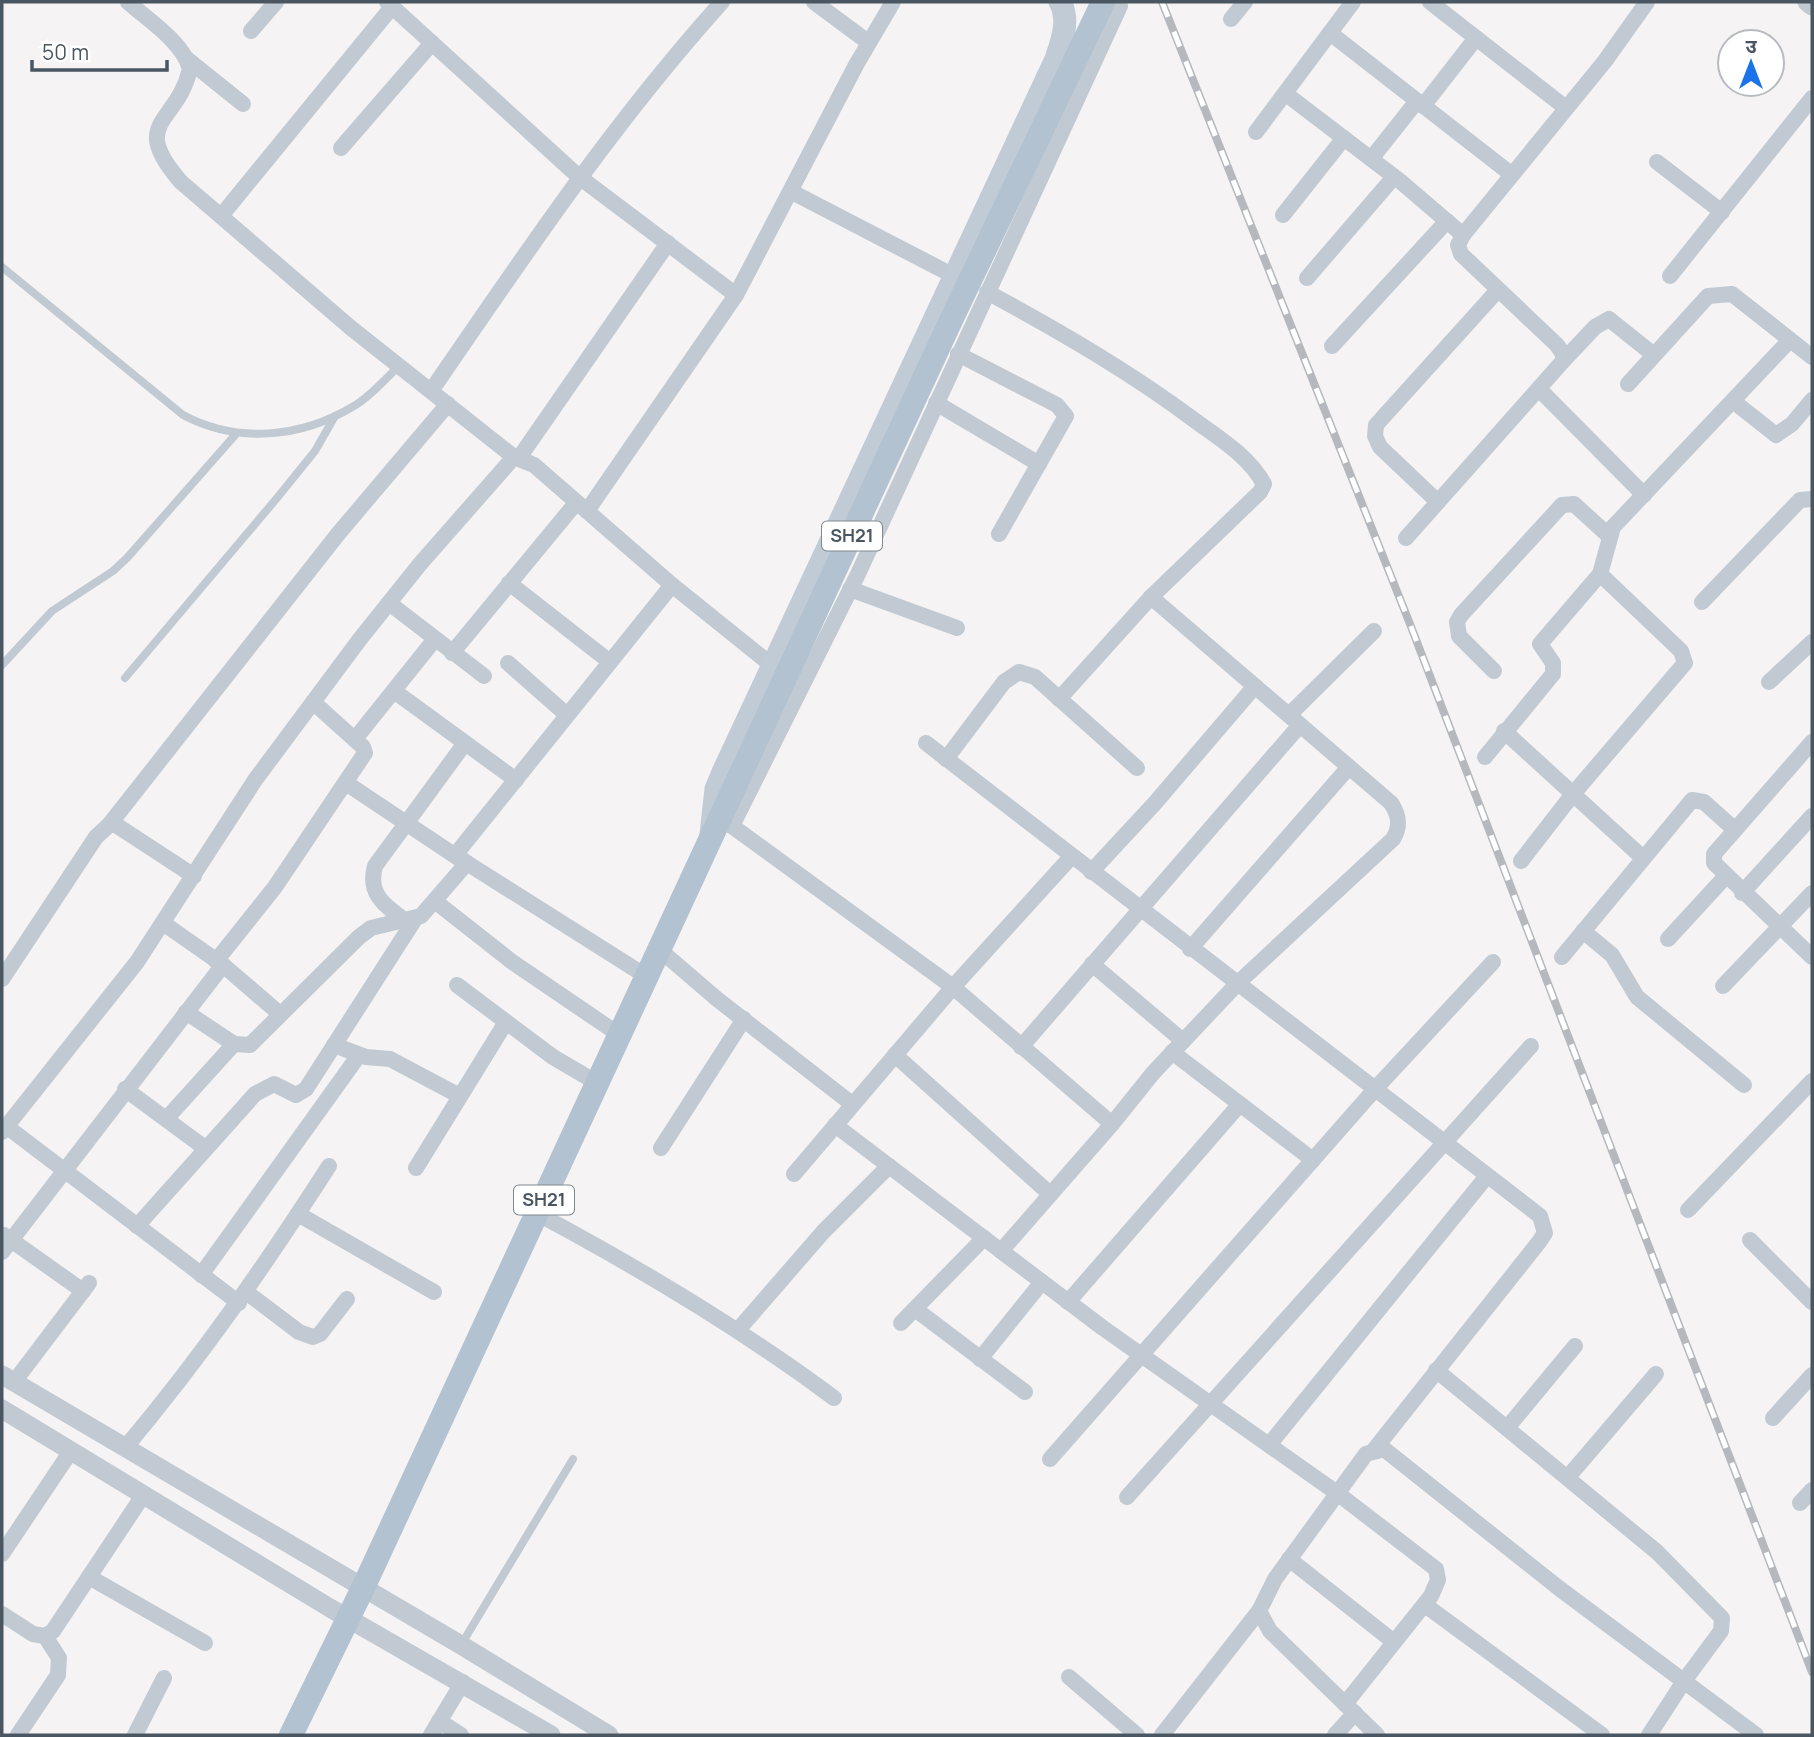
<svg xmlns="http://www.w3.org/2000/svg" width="1814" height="1737" viewBox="0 0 1814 1737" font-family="Manrope,'Noto Sans Devanagari',sans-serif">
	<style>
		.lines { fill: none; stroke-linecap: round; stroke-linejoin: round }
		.service { stroke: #c1cad2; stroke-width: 8 }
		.minor { stroke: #c1cad2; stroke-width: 16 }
		.tertiary { stroke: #c1cad2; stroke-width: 19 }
		.secondary { stroke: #c1cbd6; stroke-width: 23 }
		.primary { stroke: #b3c2d1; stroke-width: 24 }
		.rail-casing { stroke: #b5b8bd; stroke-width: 8 }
		.rail { stroke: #fff; stroke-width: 5; stroke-dasharray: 16; stroke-linecap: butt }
		.labels { text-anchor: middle; stroke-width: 5; stroke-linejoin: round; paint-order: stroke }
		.shield { fill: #fff; stroke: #808990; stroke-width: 2 }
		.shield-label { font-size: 18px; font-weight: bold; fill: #4a5661 }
	</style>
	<rect width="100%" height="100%" fill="#f5f3f3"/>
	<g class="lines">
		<g class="service">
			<path d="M 2,267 L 183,415 C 238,444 301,438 354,406 C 371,396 385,379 399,366"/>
			<polyline points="2,665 52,611 113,571 127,558 236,434"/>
			<polyline points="125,678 277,498 315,451 335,416"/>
			<polyline points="461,1645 573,1459"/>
		</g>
		<g class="minor">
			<path d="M 128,2 C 148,20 183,42 190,69 C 177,125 128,121 181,182 L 351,328 L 514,457"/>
			<polyline points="387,2 578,176 736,295"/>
			<polyline points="814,2 868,42"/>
			<polyline points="1430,2 1566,108"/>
			<polyline points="1231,19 1245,2"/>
			<polyline points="251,31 276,2"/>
			<polyline points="1330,33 1511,174"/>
			<polyline points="187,59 243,104"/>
			<polyline points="1286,94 1400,181 1463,235"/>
			<polyline points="1423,106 1476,38"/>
			<polyline points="1256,132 1353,2"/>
			<polyline points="341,148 432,43"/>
			<polyline points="1371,159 1417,101"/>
			<polyline points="1657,162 1722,212"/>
			<polyline points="792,192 954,276"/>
			<polyline points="1283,215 1344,138"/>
			<polyline points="221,216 392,7"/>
			<polyline points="1670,276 1812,98"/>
			<polyline points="1307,278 1394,177"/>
			<path d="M 987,292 C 1061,332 1130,372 1197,422 C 1222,440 1249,457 1264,484 L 1260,492 L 1151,597 L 1059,699"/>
			<polyline points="1332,346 1447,221"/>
			<polyline points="958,354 1057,405 1066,416 999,534"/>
			<polyline points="1563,361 1595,327 1609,319 1654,355"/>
			<polyline points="1628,384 1708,296 1732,294 1812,357"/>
			<polyline points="1539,389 1644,495"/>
			<path d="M 431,391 C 523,257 613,123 722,2"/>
			<polyline points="1733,401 1776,435 1792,424 1812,400"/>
			<polyline points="936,403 1039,464"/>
			<polyline points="519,458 668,243"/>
			<polyline points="1438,502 1380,447 1375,436 1376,425 1498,290"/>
			<polyline points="587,511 736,295 856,65 893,2"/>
			<polyline points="1406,538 1563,361 1563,354 1557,345 1461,254 1458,245 1463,235 1605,61 1647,2"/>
			<polyline points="509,583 610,662"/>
			<polyline points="850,589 957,628"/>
			<polyline points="1702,602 1800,500 1812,499"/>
			<polyline points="389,603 484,676"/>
			<polyline points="452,653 576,503"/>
			<polyline points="508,663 567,715"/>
			<polyline points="1494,671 1459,636 1457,622 1461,615 1562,505 1574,504 1609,536"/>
			<polyline points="1769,682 1812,642"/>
			<polyline points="394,691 516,780"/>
			<polyline points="1289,715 1374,631"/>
			<polyline points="1504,731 1643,858"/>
			<polyline points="355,739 435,639"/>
			<polyline points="1812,742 1714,854 1714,863 1812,957"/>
			<polyline points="926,743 1540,1216 1545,1233 1539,1242 1374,1450"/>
			<polyline points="1485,757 1553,674 1553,663 1540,644 1600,574 1613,527 1790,340"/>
			<polyline points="946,759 1004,682 1019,672 1035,677 1137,768"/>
			<polyline points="346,783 460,859"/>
			<polyline points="721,818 953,987 1112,1124 1001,1251 1103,1328 1337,1493 1436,1569 1438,1580 1431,1596 1345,1704"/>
			<polyline points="109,825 338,534 448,404"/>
			<polyline points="732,826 858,574 1120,6"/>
			<polyline points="1521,861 1573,794 1685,663 1681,651 1600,574"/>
			<polyline points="467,863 458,856 460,849 672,585"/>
			<polyline points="1091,872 1155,803 1255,686"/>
			<polyline points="1742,893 1812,816"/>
			<polyline points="436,902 511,961 621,1036"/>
			<path d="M 406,921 C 385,906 367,894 375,866 L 465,743"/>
			<polyline points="163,923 223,965 280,1014"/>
			<polyline points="1583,931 1612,955 1637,997 1744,1085"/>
			<polyline points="1668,939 1726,876"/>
			<polyline points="1190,949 1349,767"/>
			<polyline points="661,951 717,999 852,1104"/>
			<polyline points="1562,957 1692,800 1704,802 1734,829"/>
			<polyline points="216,961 275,887 365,753 363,747 313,702"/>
			<polyline points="1092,964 1183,1041"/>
			<polyline points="2,979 96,837 109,825 116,825 194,876"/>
			<polyline points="457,985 553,1057 599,1084"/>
			<polyline points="1723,986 1812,893"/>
			<polyline points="186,1012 234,1044 250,1045 359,937 371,928 421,916 467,863 649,978"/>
			<polyline points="334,1045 366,1057 390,1059 458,1095"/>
			<polyline points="1021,1047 1300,725"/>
			<polyline points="1172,1052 1313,1160"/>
			<polyline points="895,1055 1049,1193"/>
			<polyline points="125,1089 205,1148"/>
			<polyline points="167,1118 234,1044"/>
			<path d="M 1112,1124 L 1153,1073 L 1238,983 L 1393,839 C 1401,826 1399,815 1391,803 L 1151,597"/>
			<polyline points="835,1125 1001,1251"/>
			<polyline points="6,1126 239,1303"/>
			<polyline points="2,1132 137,962 255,780 360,639 420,564 514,457 534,465 672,585 774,667"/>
			<polyline points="661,1148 744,1019"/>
			<polyline points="416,1168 506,1022"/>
			<polyline points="794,1174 953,987 1071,857"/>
			<polyline points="1688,1210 1812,1081"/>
			<polyline points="298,1214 434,1292"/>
			<path d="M 538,1214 C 641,1269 740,1328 834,1398"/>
			<polyline points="137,1226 255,1094 274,1084 296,1095 306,1089 415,919"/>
			<polyline points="4,1235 83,1291"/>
			<polyline points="1750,1240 1812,1302"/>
			<polyline points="2,1252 223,965"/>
			<polyline points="201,1275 359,1055"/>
			<polyline points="246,1292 299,1332 313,1337 320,1334 347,1299"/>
			<polyline points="1068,1302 1240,1104"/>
			<polyline points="915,1309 1025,1392"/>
			<polyline points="901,1323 984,1238"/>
			<polyline points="738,1330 823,1232 889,1166"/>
			<polyline points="980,1359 1042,1282"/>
			<polyline points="1436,1370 1657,1552 1722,1618 1721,1631 1684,1681 1649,1735"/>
			<polyline points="14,1382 89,1283"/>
			<polyline points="1773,1418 1812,1375"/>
			<polyline points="1507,1428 1575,1346"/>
			<polyline points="1269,1445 1487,1176"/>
			<path d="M 125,1448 C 202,1356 264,1267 329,1166"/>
			<polyline points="1050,1459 1376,1088 1493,962"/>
			<polyline points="1568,1477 1656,1374"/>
			<polyline points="1127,1497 1531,1046"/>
			<polyline points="1800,1503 1812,1490"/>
			<polyline points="2,1554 71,1451"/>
			<polyline points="1289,1559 1394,1642"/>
			<polyline points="89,1577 205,1643"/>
			<polyline points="1425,1605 1602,1735"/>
			<polyline points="2,1614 33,1634 45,1636 53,1631 144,1494"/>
			<polyline points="1069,1677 1137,1735"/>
			<polyline points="439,1721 461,1735"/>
			<polyline points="18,1735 58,1675 59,1658 45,1636"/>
			<polyline points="135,1735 164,1678"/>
			<polyline points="431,1735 463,1682"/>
			<polyline points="1162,1735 1259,1611"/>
			<polyline points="1335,1735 1355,1713"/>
			<polyline points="1377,1735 1270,1631 1259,1611 1275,1579 1366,1454 1384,1449 1560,1589 1756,1735"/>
		</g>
		<g class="tertiary">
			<polyline points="1807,2 1812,6"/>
			<polyline points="2,1375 461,1645 609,1735"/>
			<polyline points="2,1409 330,1608 551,1735"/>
		</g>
		<path class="secondary" d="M 711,834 L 716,789 L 724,770 L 1056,59 C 1062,41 1070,20 1060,2"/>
		<polyline class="primary" points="291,1735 363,1588 953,316 1103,2"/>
		<defs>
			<polyline id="rail" points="1162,2 1410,624 1812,1672"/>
		</defs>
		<use href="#rail" class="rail-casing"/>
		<use href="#rail" class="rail"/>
	</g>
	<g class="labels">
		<g class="shield">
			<rect x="822" y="521.5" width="60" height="29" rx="5"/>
			<rect x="514" y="1185.5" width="60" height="29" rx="5"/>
		</g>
		<g class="shield-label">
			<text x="852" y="542">SH21</text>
			<text x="544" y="1206">SH21</text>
		</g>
	</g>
	<rect width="1814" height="1737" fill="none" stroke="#4a5661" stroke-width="7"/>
	<g transform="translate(1751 63)"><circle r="33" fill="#ffffff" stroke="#b7bbc0" stroke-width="2"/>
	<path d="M0-5L12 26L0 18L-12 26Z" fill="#1a73e8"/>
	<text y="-10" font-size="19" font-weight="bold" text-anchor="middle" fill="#4a5661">उ</text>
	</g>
	<path d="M32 60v10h135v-10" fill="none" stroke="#4a5661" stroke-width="3.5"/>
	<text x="42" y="60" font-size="21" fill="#4a5661" stroke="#ffffff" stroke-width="5" paint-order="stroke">50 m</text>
</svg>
